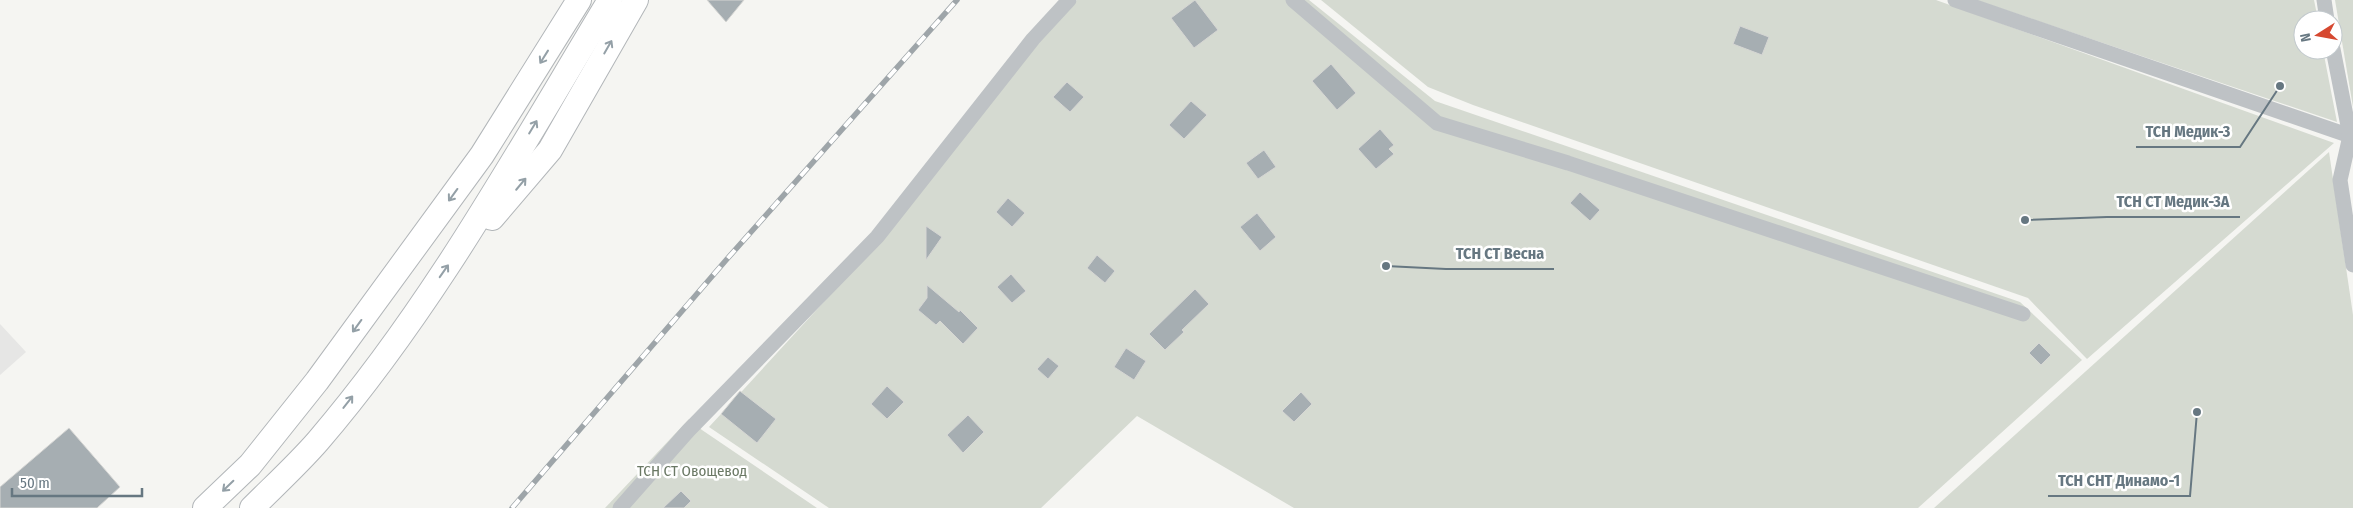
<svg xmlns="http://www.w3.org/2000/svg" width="2353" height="508" viewBox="0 0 2353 508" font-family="'Fira Sans Condensed',sans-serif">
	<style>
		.built { fill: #e6e6e5 }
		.green { fill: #d5dad1 }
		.building { fill: #a6aeb2; stroke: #d6d6d4 }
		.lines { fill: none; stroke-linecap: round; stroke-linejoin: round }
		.primary-casing { stroke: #b2b6b9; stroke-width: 26 }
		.minor { stroke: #bec2c5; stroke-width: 15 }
		.primary { stroke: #fff; stroke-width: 24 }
		.rail-casing { stroke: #9ea5a9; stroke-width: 5.5 }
		.rail { stroke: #fff; stroke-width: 4; stroke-dasharray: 11; stroke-linecap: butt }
		.oneway { stroke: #94a0a7 }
		.labels { text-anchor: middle; stroke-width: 5; stroke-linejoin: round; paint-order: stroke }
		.park-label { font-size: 15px; fill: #6a7864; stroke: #fff }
		.leader { fill: none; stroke: #667781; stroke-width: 2 }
		.callout-dot { fill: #667781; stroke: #fff; stroke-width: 2 }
		.callout-label { font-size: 16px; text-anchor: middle; font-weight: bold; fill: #667781; stroke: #fff; stroke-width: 5; stroke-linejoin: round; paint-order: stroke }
	</style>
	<rect width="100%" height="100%" fill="#f5f5f2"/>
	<polygon class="built" points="0,324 26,352 0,375"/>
	<g class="green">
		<polygon points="1077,0 1309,0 1435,101 2020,302 2082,360 1918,508 1294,508 1137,416 1041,508 829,508 709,427 890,230 1052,26"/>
		<polygon points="1321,0 1936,0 2334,143 2087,359 2028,298 1473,105 1428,87"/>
		<polygon points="1976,0 2314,0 2318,20 2303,20 2303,50 2323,50 2337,122"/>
		<polygon points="2335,0 2353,0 2353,107"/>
		<polygon points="2329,152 2353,315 2353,508 1934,508"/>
		<polygon points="689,419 702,430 817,508 605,508"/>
	</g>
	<g class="building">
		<polygon points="707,0 744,0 726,22"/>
		<polygon points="1195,0 1218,30 1194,48 1171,18"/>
		<polygon points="1740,26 1769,37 1762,55 1733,44"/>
		<polygon points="1331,64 1356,93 1337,110 1312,81"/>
		<polygon points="1067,82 1084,97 1070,112 1053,97"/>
		<polygon points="1191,101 1207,115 1184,139 1169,125"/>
		<polygon points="1380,129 1394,145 1389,149 1394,154 1376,169 1358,149"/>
		<polygon points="1264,150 1276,167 1258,179 1246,163"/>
		<polygon points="1580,192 1600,210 1590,221 1570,203"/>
		<polygon points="1008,198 1025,213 1012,227 996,212"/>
		<polygon points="1257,213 1276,237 1260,251 1240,227"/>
		<polygon points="926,226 942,237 926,260"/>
		<polygon points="1097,255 1115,271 1105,283 1087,268"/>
		<polygon points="1011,274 1026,291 1012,303 997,287"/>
		<polygon points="927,285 959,312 960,310 978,328 963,344 940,321 936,325 918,310 927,298"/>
		<polygon points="1195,289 1209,304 1182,330 1184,332 1165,350 1149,334"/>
		<polygon points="2039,343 2051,355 2041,365 2029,353"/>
		<polygon points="1126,348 1146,361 1134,380 1114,367"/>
		<polygon points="1048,357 1059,366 1048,379 1037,369"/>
		<polygon points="887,386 904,402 887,419 871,404"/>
		<polygon points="740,391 776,419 757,443 721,414"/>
		<polygon points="1301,392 1312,404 1294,422 1282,411"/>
		<polygon points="968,415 984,432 963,453 947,435"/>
		<polygon points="69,428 120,487 97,508 0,508 0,487"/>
		<polygon points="681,491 691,501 684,508 663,508"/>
	</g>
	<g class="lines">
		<defs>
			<g id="primary">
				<polyline points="492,218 550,150 636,0"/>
				<polyline points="205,508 250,465 317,381 482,155 579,0"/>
				<path d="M 252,508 C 274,486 298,464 318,441 C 433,307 519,150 610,0"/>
			</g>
		</defs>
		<use href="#primary" class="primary-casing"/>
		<g class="minor">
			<polyline points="1293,0 1437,123 1568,163 2023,314"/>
			<polyline points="1955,0 2353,137"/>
			<polyline points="2324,0 2327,20"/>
			<polyline points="2333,49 2350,136 2340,180 2353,265"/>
			<polyline points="620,508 688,431 877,237 1033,39 1069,0"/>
		</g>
		<use href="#primary" class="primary"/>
		<defs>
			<polyline id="rail" points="512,508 727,259 957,0"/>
		</defs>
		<use href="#rail" class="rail-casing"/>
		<use href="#rail" class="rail"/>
	</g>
	<defs><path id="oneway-shaft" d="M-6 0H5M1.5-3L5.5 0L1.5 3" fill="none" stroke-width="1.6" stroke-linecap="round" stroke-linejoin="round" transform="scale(1.25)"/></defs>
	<g class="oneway">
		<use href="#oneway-shaft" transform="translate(608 47) rotate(-60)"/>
		<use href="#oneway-shaft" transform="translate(544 57) rotate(122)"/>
		<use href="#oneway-shaft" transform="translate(533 127) rotate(-59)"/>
		<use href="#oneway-shaft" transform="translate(521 184) rotate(-50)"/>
		<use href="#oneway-shaft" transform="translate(453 195) rotate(126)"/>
		<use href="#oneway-shaft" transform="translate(444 271) rotate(-55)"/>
		<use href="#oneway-shaft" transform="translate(357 326) rotate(126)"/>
		<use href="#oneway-shaft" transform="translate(348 402) rotate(-52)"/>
		<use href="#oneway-shaft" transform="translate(228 486) rotate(136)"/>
	</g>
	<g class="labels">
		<g class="park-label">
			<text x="692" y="476">ТСН СТ Овощевод</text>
		</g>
	</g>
	<path class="leader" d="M2280 86L2240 147H2136M2025 220L2107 217H2240M1386 266L1446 269H1554M2197 412L2190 496H2048"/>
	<g class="callout-dot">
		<circle cx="2280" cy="86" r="5"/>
		<circle cx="2025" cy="220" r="5"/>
		<circle cx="1386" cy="266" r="5"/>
		<circle cx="2197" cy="412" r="5"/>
	</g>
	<g class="callout-label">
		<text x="2188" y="137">ТСН Медик-3</text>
		<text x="2173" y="207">ТСН СТ Медик-3А</text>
		<text x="1500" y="259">ТСН СТ Весна</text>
		<text x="2119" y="486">ТСН СНТ Динамо-1</text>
	</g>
	<g transform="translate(2318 35) rotate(259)"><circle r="24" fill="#ffffff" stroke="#c2c9cd"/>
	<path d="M0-4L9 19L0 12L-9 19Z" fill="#d64830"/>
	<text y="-8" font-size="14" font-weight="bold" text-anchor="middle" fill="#667781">N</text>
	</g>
	<path d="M12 488v8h130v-8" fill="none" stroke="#667781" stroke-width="2.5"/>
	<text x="20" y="488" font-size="15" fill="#667781" stroke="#ffffff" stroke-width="4" paint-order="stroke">50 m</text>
</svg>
